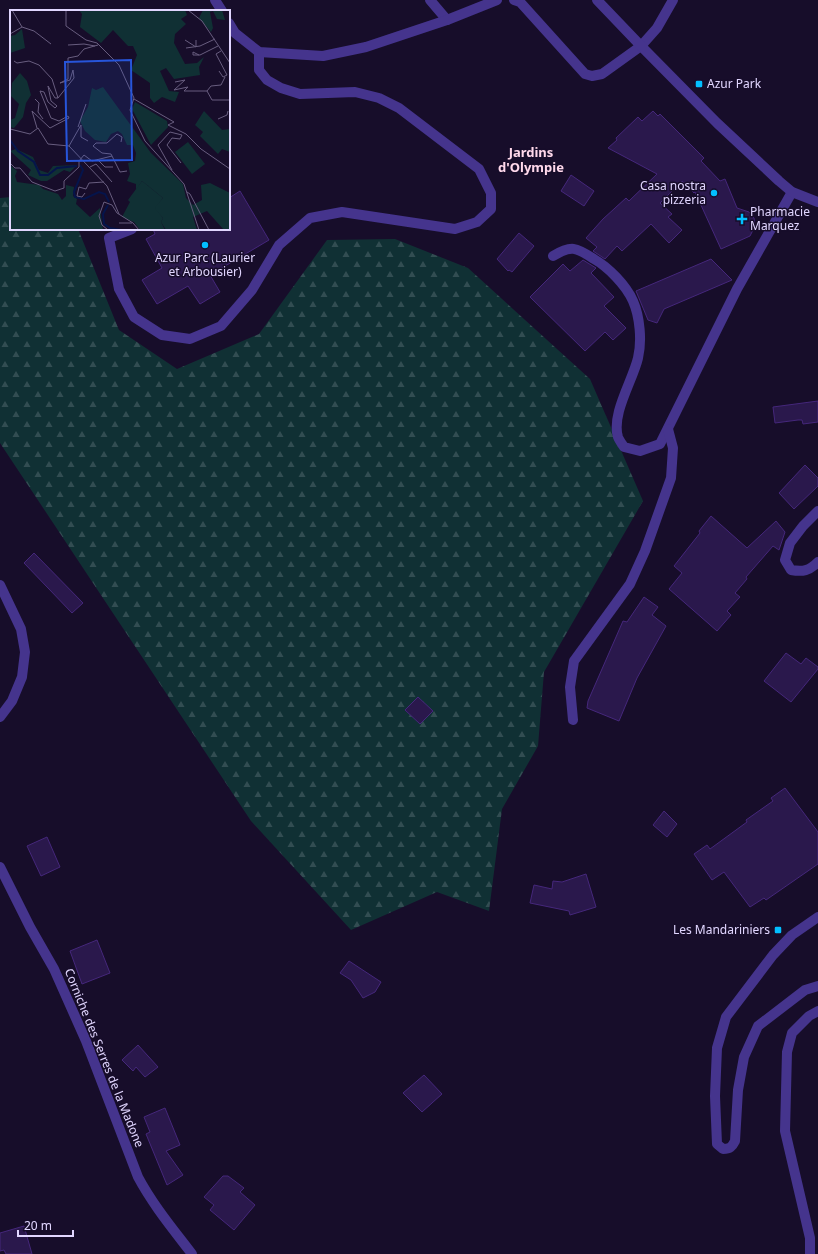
<svg xmlns="http://www.w3.org/2000/svg" width="818" height="1254" viewBox="0 0 818 1254" font-family="'Noto Sans',sans-serif">
	<style>
		.forest { fill: url(#forest-firs) }
		.building { fill: #2a184c; stroke: #45277b }
		.lines { fill: none; stroke-linecap: round; stroke-linejoin: round }
		.service { stroke: #45348d; stroke-width: 10 }
		.minor { stroke: #45348d; stroke-width: 10 }
		.tertiary { stroke: #45348d; stroke-width: 10 }
		.poi-dot { fill: #02bfff; stroke: #170d2a; stroke-width: 1.5 }
		.labels { text-anchor: middle; stroke-width: 3; stroke-linejoin: round; paint-order: stroke }
		.poi-label { font-size: 12px; fill: #e1d6ff; stroke: #170d2a; text-anchor: start }
		.street-label { font-size: 12px; fill: #e1d6ff; stroke: #170d2a }
		.neighbourhood-label { font-size: 13px; font-weight: bold; fill: #ffd8eb; stroke: #170d2a }
		.inset-river { fill: none; stroke: #05144b; stroke-width: 2 }
		.inset-road { fill: none; stroke: #685d7f; stroke-width: 1 }
		.view { fill: #2755da; fill-opacity: 0.15; stroke: #2755da; stroke-width: 2 }
		.inset-edge { fill: none; stroke: #e1d6ff; stroke-width: 2 }
	</style>
	<defs>
		<pattern id="forest-firs" width="22" height="20" patternUnits="userSpaceOnUse"><rect width="22" height="20" fill="#103034"/><path d="M5 1l3.5 6h-7zM16 11l3.5 6h-7z" fill="#324d52"/></pattern>
	</defs>
	<rect width="100%" height="100%" fill="#170d2a"/>
	<polygon class="forest" points="11,197 11,229 78,229 119,330 177,369 259,334 327,240 395,239 468,268 590,379 643,501 544,672 538,746 502,809 489,911 437,892 351,930 251,821 0,443 0,198"/>
	<g class="building">
		<polygon points="653,111 658,116 660,114 704,158 701,161 720,181 725,179 737,208 749,212 754,218 755,226 750,236 721,249 695,192 694,193 682,181 660,203 672,214 668,217 682,230 669,243 651,224 622,251 617,246 605,259 593,251 597,247 586,238 603,219 626,198 629,201 657,174 608,148 617,140 616,138 638,117 642,121"/>
		<polygon points="571,175 594,191 584,206 561,191"/>
		<polygon points="240,191 269,240 210,275 220,292 200,304 188,286 157,304 142,280 162,268 146,239 155,234 153,229 229,229 229,198"/>
		<polygon points="519,233 534,246 512,272 509,270 508,271 497,259"/>
		<polygon points="711,259 732,280 664,309 657,323 648,320 636,291"/>
		<polygon points="583,260 596,268 591,273 614,297 604,306 626,328 613,340 605,332 585,351 530,297 563,264 570,271"/>
		<polygon points="818,401 818,422 803,424 802,420 798,420 775,423 773,407"/>
		<polygon points="805,465 818,478 818,486 794,509 779,493"/>
		<polygon points="711,516 747,548 776,521 785,532 779,550 773,546 746,577 747,579 735,593 740,597 727,611 731,615 717,631 669,589 682,573 674,566 700,533 699,531"/>
		<polygon points="34,553 83,603 72,613 24,563"/>
		<polygon points="644,597 658,607 652,615 666,626 637,678 619,721 587,708 588,701 623,621 627,622"/>
		<polygon points="786,653 801,664 806,658 818,667 818,669 791,702 764,681"/>
		<polygon points="418,697 433,711 420,724 405,710"/>
		<polygon points="785,788 818,832 818,864 766,900 764,898 750,907 724,872 712,880 694,854 707,845 710,849 747,822 746,820 773,801 771,798"/>
		<polygon points="664,811 677,824 667,837 653,825"/>
		<polygon points="47,837 60,867 41,876 27,846"/>
		<polygon points="586,874 596,907 570,915 569,911 530,903 534,885 552,889 553,881 562,882"/>
		<polygon points="97,940 110,973 82,984 70,951"/>
		<polygon points="349,961 381,982 375,992 363,998 351,980 340,973"/>
		<polygon points="138,1045 158,1067 145,1077 136,1067 133,1071 122,1060"/>
		<polygon points="424,1075 442,1094 422,1112 403,1093"/>
		<polygon points="165,1108 180,1145 166,1151 183,1175 167,1185 146,1134 150,1132 144,1117"/>
		<polygon points="223,1176 228,1176 244,1188 240,1192 255,1205 234,1230 210,1210 214,1205 204,1197"/>
		<polygon points="24,1226 32,1254 6,1254 4,1250 0,1251 0,1233"/>
	</g>
	<g class="lines">
		<g class="service">
			<polyline points="215,0 222,11"/>
			<polyline points="430,0 447,20"/>
			<polyline points="514,0 520,2 585,74 592,76 602,74 641,46 657,28 673,0"/>
			<polyline points="229,23 235,33 259,52 323,56 366,47 447,20 497,0"/>
			<polyline points="132,229 109,238 119,289 134,317 162,335 190,339 221,326 252,290 279,245 310,218 342,212 455,229 477,222 491,209 491,193 479,169 399,108 379,98 355,92 300,94 281,88 267,80 259,70 259,52"/>
			<path d="M 553,256 C 571,245 576,247 594,259 C 608,267 626,285 633,301 C 640,317 642,341 638,358 C 633,380 611,414 618,437 C 619,440 622,444 624,447 L 640,451 L 660,444 L 737,289 L 792,192"/>
			<polyline points="573,720 570,687 574,661 630,584 645,551 671,478 673,448 668,429"/>
		</g>
		<g class="minor">
			<polyline points="0,585 21,629 25,652 22,677 12,701 0,717"/>
			<path d="M 0,867 L 30,927 L 54,969 L 86,1041 L 138,1177 C 153,1205 173,1229 192,1254"/>
		</g>
		<g class="tertiary">
			<polyline points="597,0 641,46 717,123 779,181 792,192 818,202"/>
			<path d="M 818,511 L 803,526 L 790,543 L 785,560 L 791,570 C 803,572 809,571 818,562"/>
			<path d="M 818,917 L 792,935 L 773,955 L 726,1017 L 717,1048 L 715,1096 L 717,1144 L 723,1149 C 730,1149 732,1147 735,1141 L 738,1090 L 744,1057 L 758,1026 L 805,990 L 818,986"/>
			<polyline points="810,1254 810,1238 785,1131 787,1052 792,1033 809,1016 818,1011"/>
		</g>
	</g>
	<g class="poi-dot">
		<rect x="695" y="80" width="8" height="8" rx="2"/>
		<circle cx="714" cy="193" r="4"/>
		<path d="M740 213h4v4h4v4h-4v4h-4v-4h-4v-4h4z"/>
		<circle cx="205" cy="245" r="4"/>
		<rect x="774" y="926" width="8" height="8" rx="2"/>
	</g>
	<g class="labels">
		<g class="poi-label">
			<text x="707" y="88">Azur Park</text>
			<text x="706" y="190" text-anchor="end">Casa nostra<tspan x="706" dy="14">pizzeria</tspan></text>
			<text x="750" y="216">Pharmacie<tspan x="750" dy="14">Marquez</tspan></text>
			<text x="205" y="262" text-anchor="middle">Azur Parc (Laurier<tspan x="205" dy="14">et Arbousier)</tspan></text>
			<text x="770" y="934" text-anchor="end">Les Mandariniers</text>
		</g>
		<g class="street-label">
			<text transform="translate(104 1058) rotate(68)" y="4">Corniche des Serres de la Madone</text>
		</g>
		<g class="neighbourhood-label">
			<text x="531" y="157">Jardins<tspan x="531" dy="15">d'Olympie</tspan></text>
		</g>
	</g>
	<g transform="translate(10 10)">
		<rect width="220" height="220" fill="#170d2a"/>
		<path d="M 125,92 L 157,111 L 158,117 L 141,135 L 122,99 Z" fill="#103034"/>
		<path d="M 69,0 L 175,0 L 177,5 L 171,9 L 176,14 L 165,24 L 164,33 L 175,54 L 187,53 L 194,47 L 189,57 L 190,65 L 164,69 L 156,58 L 150,61 L 159,81 L 169,82 L 165,92 L 152,87 L 144,93 L 140,88 L 140,73 L 121,60 L 127,45 L 123,36 L 118,36 L 103,20 L 91,33 L 70,17 L 72,4 ZM 193,0 L 212,0 L 215,10 L 207,9 L 203,1 L 200,2 L 203,18 L 201,22 L 189,8 ZM 12,19 L 15,38 L 0,43 L 0,26 L 5,25 ZM 10,63 L 17,71 L 21,85 L 16,93 L 13,107 L 4,118 L 0,117 L 0,110 L 5,108 L 9,94 L 1,86 L 2,73 ZM 93,77 L 141,143 L 173,174 L 176,188 L 183,195 L 192,190 L 191,175 L 200,173 L 220,183 L 220,220 L 214,220 L 197,201 L 183,207 L 187,220 L 156,220 L 151,212 L 153,208 L 144,198 L 153,188 L 132,171 L 126,180 L 126,174 L 117,171 L 120,164 L 118,153 L 125,151 L 126,143 L 123,135 L 117,135 L 112,124 L 108,121 L 101,124 L 96,132 L 85,130 L 75,121 L 70,111 L 78,97 L 82,78 L 86,80 ZM 194,101 L 212,120 L 220,119 L 220,142 L 212,139 L 208,144 L 190,126 L 193,122 L 185,115 ZM 6,139 L 23,147 L 29,160 L 38,163 L 43,156 L 67,155 L 60,162 L 54,160 L 37,171 L 31,171 L 18,165 L 21,160 L 0,141 ZM 0,155 L 7,161 L 5,166 L 7,172 L 29,175 L 33,179 L 48,184 L 52,190 L 56,186 L 56,175 L 64,177 L 63,186 L 67,189 L 66,194 L 80,207 L 90,198 L 93,220 L 0,220 Z" fill="#103034"/>
		<path d="M 132,171 L 153,188 L 145,198 L 153,208 L 151,212 L 155,220 L 130,220 L 124,212 L 112,207 L 120,192 L 118,190 Z" fill="#103034"/>
		<path d="M 178,132 L 195,154 L 182,164 L 165,142 Z" fill="#103034"/>
		<path class="inset-river" d="M 0,130 L 8,141 L 24,152 L 30,165 L 38,165 L 47,158 L 67,156M 70,155 L 73,160 L 64,182 L 65,187 L 74,189 L 89,182 L 95,184 L 99,192M 98,195 L 93,204 L 94,214 L 100,218 L 111,220"/>
		<path class="inset-road" d="M 2,0 L 12,17M 56,0 L 56,16 L 76,30 L 87,33 L 109,55 L 124,88 L 120,100 L 135,131 L 174,174 L 189,220M 178,0 L 192,11 L 220,53M 12,17 L 24,21 L 41,34M 0,24 L 12,17M 175,30 L 186,37 L 186,30M 58,35 L 74,34 L 85,36M 176,38 L 190,36 L 205,29M 189,45 L 183,42 L 183,45 L 190,45 L 208,36M 4,51 L 7,53 L 19,51 L 29,55 L 42,69 L 48,88M 209,61 L 213,67 L 217,65 L 206,44 L 211,41M 165,72 L 175,70 L 164,80 L 178,77 L 174,81 L 197,81 L 201,76 L 211,75 L 215,67M 197,81 L 202,90 L 219,90M 48,88 L 64,68 L 63,60 L 60,70 L 50,73 L 58,69 L 58,48 L 68,46 L 74,39 L 88,35M 25,89 L 29,93 L 28,102 L 33,109M 124,89 L 164,112 L 158,115 L 176,124 L 191,139 L 220,159M 208,109 L 217,105 L 218,101M 68,117 L 76,94M 27,118 L 22,101 L 40,118 L 59,108 L 58,106 L 49,111 L 41,108 L 30,81 L 34,82 L 38,92 L 45,98 L 47,96 L 41,91 L 38,76 L 45,88 L 48,88M 0,119 L 20,124 L 28,118 L 38,134 L 59,136 L 97,176 L 109,204M 111,132 L 112,127 L 107,124 L 97,133 L 86,133 L 83,136 L 92,143 L 101,144 L 110,162 L 117,161M 59,136 L 71,115 L 71,127 L 78,131M 87,149 L 95,157 L 103,157M 0,153 L 5,158 L 10,158 L 22,172 L 45,181 L 54,178 L 54,171 L 69,157 L 69,151 L 74,145 L 82,151 L 102,146M 80,157 L 86,154 L 102,172M 162,160 L 148,135 L 160,122 L 172,125 L 170,129 L 162,128 L 157,135 L 171,153M 177,182 L 180,184 L 199,220M 75,183 L 72,187 L 67,186 L 69,177 L 76,179 L 79,173 L 94,172M 109,213 L 122,213M 98,220 L 92,215 L 89,206 L 94,192 L 102,195 L 107,203 L 123,213 L 129,220"/>
		<path class="view" d="M 121,50 L 122,150 L 57,151 L 55,52 Z"/>
		<rect width="220" height="220" class="inset-edge"/>
	</g>
	<path d="M18 1230v6h55v-6" fill="none" stroke="#e1d6ff" stroke-width="2"/>
	<text x="24" y="1230" font-size="12" fill="#e1d6ff" stroke="#170d2a" stroke-width="3" paint-order="stroke">20 m</text>
</svg>
